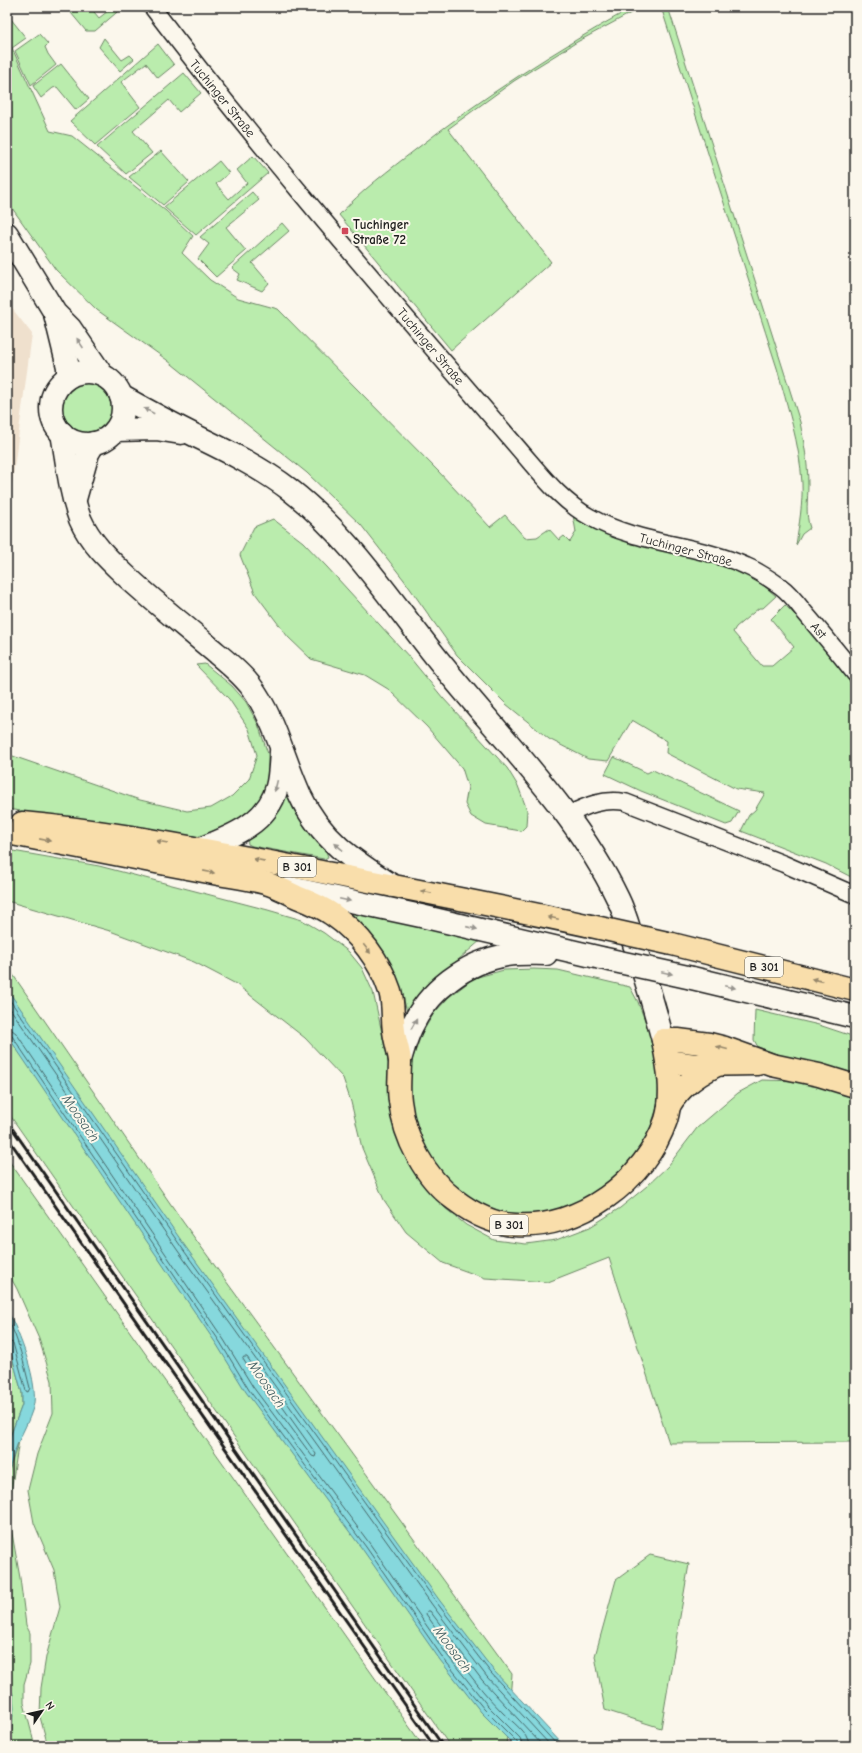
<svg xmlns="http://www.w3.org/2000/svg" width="862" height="1753" viewBox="0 0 862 1753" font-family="'Comic Neue',sans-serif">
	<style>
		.built { fill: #efe0cd }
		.green { fill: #baecad; stroke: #6b8464 }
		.water { fill: #86d8dd; stroke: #5c8d90 }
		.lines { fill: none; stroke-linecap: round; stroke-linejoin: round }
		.shore { stroke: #466769; stroke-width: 1 }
		.street-casing { stroke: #1c1c1c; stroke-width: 19 }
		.secondary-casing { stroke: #1c1c1c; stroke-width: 25 }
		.primary-casing { stroke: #1c1c1c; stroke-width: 25 }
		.street { stroke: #fbf7ec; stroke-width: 16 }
		.secondary { stroke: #fbf7ec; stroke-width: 22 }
		.primary { stroke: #f9deab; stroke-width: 22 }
		.rail { stroke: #1c1c1c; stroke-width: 3 }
		.secondary-bridge-casing { stroke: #1c1c1c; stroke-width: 25; stroke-linecap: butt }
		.primary-bridge-casing { stroke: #1c1c1c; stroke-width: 25; stroke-linecap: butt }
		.secondary-bridge { stroke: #fbf7ec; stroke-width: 22 }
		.primary-bridge { stroke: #f9deab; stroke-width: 22 }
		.oneway { fill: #97948e }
		.oneway2 { fill: #96876b }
		.poi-dot { fill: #d1495b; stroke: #fbf7ec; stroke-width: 1.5 }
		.labels { text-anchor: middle; stroke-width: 4; stroke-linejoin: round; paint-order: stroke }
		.shield { fill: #fbf7ec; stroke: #5f5e5a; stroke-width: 1 }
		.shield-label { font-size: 12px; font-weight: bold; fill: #1c1c1c }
		.street-label { font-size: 13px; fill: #1c1c1c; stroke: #fbf7ec }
		.poi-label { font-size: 13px; font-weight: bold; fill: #1c1c1c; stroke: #fbf7ec; text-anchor: start }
		.water-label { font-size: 14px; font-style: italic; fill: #415e60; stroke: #fbf7ec }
	</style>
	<rect width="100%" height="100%" fill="#fbf7ec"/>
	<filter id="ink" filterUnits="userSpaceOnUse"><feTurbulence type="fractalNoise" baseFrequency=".025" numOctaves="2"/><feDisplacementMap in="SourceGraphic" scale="8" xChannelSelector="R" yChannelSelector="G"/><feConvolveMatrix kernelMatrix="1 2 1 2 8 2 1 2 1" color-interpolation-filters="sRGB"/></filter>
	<g filter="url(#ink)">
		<polygon class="built" points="7,302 32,334 12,483 7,492"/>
		<g class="green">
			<polygon points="66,7 90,7 99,18 113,7 123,7 95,31 86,31"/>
			<path d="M 633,7 L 642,7 L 577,42 L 514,81 L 448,129 L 551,262 L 451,350 L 339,215 C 361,191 389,170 415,150 C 484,96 556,50 633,7 Z"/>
			<path d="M 661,7 L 668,7 L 800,422 C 804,443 808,463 808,485 C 808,499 805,514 810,528 L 802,534 L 796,545 C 799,525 803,503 802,483 C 800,444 787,406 777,368 Z"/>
			<polygon points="7,14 26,38 12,48 50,131 72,136 166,211 193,236 182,253 210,280 238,298 278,309 439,472 490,527 505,515 525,538 537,537 549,529 559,540 564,536 570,542 576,532 573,515 749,573 776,596 763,608 759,608 736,627 733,632 762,666 772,666 794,647 771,619 785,605 825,645 855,687 855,879 826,864 741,831 749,815 755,810 765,793 736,789 666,753 667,741 632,720 608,761 588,759 549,739 506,704 457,655 404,580 361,525 307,473 167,360 97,310 56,270 7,201"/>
			<polygon points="39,34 48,44 45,47 48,54 56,65 31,85 15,51"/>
			<polygon points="104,38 122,60 130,55 134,59 120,71 99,47"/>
			<polygon points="158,44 174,65 158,78 146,63 121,82 140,107 95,145 70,121"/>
			<polygon points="61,64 89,99 76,110 57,87 53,88 41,98 33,86"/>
			<polygon points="184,73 201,93 179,112 169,100 133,131 152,153 126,174 97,147"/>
			<polygon points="161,151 189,182 163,205 129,177"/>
			<polygon points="253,156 268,173 196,235 164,207 219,161 229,173 216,184 229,199 247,183 237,170"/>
			<polygon points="252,192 259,200 226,227 246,251 216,277 198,259 209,244 200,237"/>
			<polygon points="282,223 289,231 252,263 269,283 262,291 237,280 240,274 232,268"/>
			<circle cx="89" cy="406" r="28"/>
			<polygon points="273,519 303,542 327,567 411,659 443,698 507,768 518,786 527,810 526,826 521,831 486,825 471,816 465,804 468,787 462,768 427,727 388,689 365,675 311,659 288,637 255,593 240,555 254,527"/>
			<polygon points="205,664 232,686 246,702 258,724 268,754 268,781 254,812 212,836 199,837 7,809 7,754 140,800 187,811 211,808 232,796 249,779 257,755 249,729 229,699 196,665"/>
			<polygon points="614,757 647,773 653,770 739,811 732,823 726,825 641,791 605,774"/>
			<polygon points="286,796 291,799 314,837 326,851 328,857 324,859 252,846 248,844 247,838 283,797"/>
			<polygon points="7,850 99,866 268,910 302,920 324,933 349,952 362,968 373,992 390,1069 421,1181 445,1208 466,1225 494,1240 526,1244 556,1240 590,1227 620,1208 647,1186 668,1166 697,1128 738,1093 762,1080 800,1081 855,1096 855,1442 669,1443 609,1258 548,1282 485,1278 443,1263 406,1232 384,1200 362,1148 351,1102 343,1078 305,1038 236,984 194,962 110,931 7,901"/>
			<polygon points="348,912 481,940 420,993 408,1015 399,983 376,940"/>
			<polygon points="7,966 183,1222 512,1674 506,1746 450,1746 7,1111"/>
			<polygon points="534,969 558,970 630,987 638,1002 649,1031 659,1071 658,1104 649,1132 634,1156 601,1190 577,1206 507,1223 438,1178 410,1122 409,1087 412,1060 422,1033 434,1013 449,997 474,978 504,970"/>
			<polygon points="755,1010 819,1025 855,1037 855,1077 806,1065 758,1047 754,1040"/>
			<polygon points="7,1158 423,1746 48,1746 40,1717 41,1688 46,1657 60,1607 54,1570 34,1523 28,1490 37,1454 53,1413 52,1381 39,1339 17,1289 7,1271"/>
			<polygon points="7,1338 22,1393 22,1405 7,1445"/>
			<polygon points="19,1440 8,1511 20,1578 26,1625 30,1633 30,1664 24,1684 24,1703 35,1746 8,1746 12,1730 13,1695 7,1681 7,1477"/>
			<polygon points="650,1555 689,1564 661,1728 605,1710 595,1656 616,1580"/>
		</g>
		<g class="water">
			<polygon points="7,989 185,1246 440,1601 494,1671 564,1746 515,1746 481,1712 440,1660 363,1550 246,1392 217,1345 7,1035"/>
			<path d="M 7,1310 C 19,1331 40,1385 33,1408 C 29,1421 22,1433 17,1445 C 13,1456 10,1466 7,1477 L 7,1445 L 22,1405 L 22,1393 L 7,1338 Z"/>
			<polygon points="7,1681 13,1695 14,1708 8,1746"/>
		</g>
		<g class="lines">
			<g class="shore">
				<polyline points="7,996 182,1248 437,1603 491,1673 558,1746"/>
				<polyline points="7,1004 178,1251 433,1606 487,1677 551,1746"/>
				<polyline points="7,1029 12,1030 16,1033 224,1340 253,1387 370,1544 447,1655 488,1706 520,1738 523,1746"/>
				<polyline points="7,1034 12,1036 220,1342 249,1390 366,1547 443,1658 484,1709 517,1742 518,1746"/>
				<path d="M 7,1318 C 19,1339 24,1365 30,1388 L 28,1392 L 26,1391 L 13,1343 L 7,1341"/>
				<polygon points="244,1357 247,1357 316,1454 315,1457 312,1456 258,1383 243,1359"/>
				<path d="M 7,1690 C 13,1703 10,1719 7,1732"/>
				<path d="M 529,1746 C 528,1732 512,1722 503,1713 C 474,1684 450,1648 426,1614 L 427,1611 L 430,1611 L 482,1680 L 543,1746"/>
			</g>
			<defs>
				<g id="street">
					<path d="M 152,7 C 271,164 402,312 530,462 C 547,482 566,504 590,517 C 637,544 698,544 746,566 C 758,571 770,579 780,586 C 790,593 798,604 805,613 C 822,633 839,653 855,674"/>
					<path d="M 567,815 C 586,806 603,798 625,802 L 784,864 L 855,895"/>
				</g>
				<g id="secondary">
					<polyline points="7,234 55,313 70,328 102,375"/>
					<polyline points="55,314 68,367 68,377"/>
					<circle cx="87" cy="408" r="36"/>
					<path d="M 121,396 C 146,410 172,424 198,437 C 229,452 261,468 289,489 C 347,534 387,595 432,652 C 495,733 573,805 618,899 C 625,913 629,929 634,944 C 645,975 654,1007 663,1040"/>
					<polyline points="116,430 156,429 181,433"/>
					<path d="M 62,433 C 67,462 70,492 80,519 C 90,542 108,559 125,575 C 152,600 180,622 208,646 C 222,658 238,670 250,685 C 275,718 283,758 300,795 C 320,839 354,861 393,886"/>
					<polyline points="75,499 88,453 94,443"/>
					<path d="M 200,849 C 231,837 268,823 277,787 C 280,776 280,763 281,752"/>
					<polyline points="290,888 421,916 601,958"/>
					<polyline points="692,978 855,1017"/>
					<path d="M 400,1060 C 403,1050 406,1038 411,1028 C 428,991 465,962 507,955 C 520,953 533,954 546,954"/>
				</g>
				<g id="primary">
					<path d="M 22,823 C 111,831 198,849 285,865 C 388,885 490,904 591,926"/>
					<path d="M 7,833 C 58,843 109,853 161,863 C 184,867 207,872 230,876 C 242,878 254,880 265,883 C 276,886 287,892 297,897 C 310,902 322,907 333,915 C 359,933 380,961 390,991 C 394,1004 392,1018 394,1031 C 395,1041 399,1051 400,1061 C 400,1074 398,1088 400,1101 C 404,1138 425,1178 455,1200 C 472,1213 493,1224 515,1225 C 579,1230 646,1180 666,1120 C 674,1094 668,1065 663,1040 L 678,1040 L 709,1044 L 725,1048 L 772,1065 L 819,1075 L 855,1086"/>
					<polyline points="672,944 855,990"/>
					<polyline points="667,1061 694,1065 757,1064"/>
					<path d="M 669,1106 C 680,1087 696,1076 715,1066"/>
				</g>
			</defs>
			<use href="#street" class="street-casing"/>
			<use href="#secondary" class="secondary-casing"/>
			<use href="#primary" class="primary-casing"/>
			<use href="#street" class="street"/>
			<use href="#secondary" class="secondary"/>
			<use href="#primary" class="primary"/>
			<g class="rail">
				<polyline points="7,1121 443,1746"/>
				<polyline points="7,1137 434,1746"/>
			</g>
			<defs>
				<polyline id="secondary-bridge" points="601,958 692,978"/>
				<polyline id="primary-bridge" points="591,926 672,944"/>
			</defs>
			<use href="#secondary-bridge" class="secondary-bridge-casing"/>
			<use href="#primary-bridge" class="primary-bridge-casing"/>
			<use href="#secondary-bridge" class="secondary-bridge"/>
			<use href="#primary-bridge" class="primary-bridge"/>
		</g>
		<defs><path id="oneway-solid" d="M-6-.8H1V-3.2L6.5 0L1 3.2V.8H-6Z"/></defs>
		<g class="oneway">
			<use href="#oneway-solid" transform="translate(80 343) rotate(-124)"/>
			<use href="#oneway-solid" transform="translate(149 411) rotate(-152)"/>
			<use href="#oneway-solid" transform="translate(276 786) rotate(104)"/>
			<use href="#oneway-solid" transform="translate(339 847) rotate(-139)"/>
			<use href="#oneway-solid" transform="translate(345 900) rotate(12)"/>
			<use href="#oneway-solid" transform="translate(472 928) rotate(13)"/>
			<use href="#oneway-solid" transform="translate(667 973) rotate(12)"/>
			<use href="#oneway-solid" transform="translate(730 987) rotate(12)"/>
			<use href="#oneway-solid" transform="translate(414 1024) rotate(-61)"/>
		</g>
		<g class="oneway2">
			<use href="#oneway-solid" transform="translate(45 840) rotate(11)"/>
			<use href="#oneway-solid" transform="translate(162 842) rotate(-170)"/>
			<use href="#oneway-solid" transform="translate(259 860) rotate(-169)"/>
			<use href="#oneway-solid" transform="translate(209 872) rotate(11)"/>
			<use href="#oneway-solid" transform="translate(426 892) rotate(-169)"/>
			<use href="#oneway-solid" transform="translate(553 918) rotate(-168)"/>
			<use href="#oneway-solid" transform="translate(367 949) rotate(52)"/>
			<use href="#oneway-solid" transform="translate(817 980) rotate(-166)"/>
			<use href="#oneway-solid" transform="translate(722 1048) rotate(-165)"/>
		</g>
	</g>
	<rect class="poi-dot" x="341" y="227" width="8" height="8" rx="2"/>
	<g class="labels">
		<g class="shield">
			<rect x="278" y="857" width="38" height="20" rx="3"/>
			<rect x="745" y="957" width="38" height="20" rx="3"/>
			<rect x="490" y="1215" width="38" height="20" rx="3"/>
		</g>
		<g class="shield-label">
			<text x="297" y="871">B 301</text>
			<text x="764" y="971">B 301</text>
			<text x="509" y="1229">B 301</text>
		</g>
		<g class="street-label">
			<text transform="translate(223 98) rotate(51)" y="5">Tuchinger Straße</text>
			<text transform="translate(431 346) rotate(50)" y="5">Tuchinger Straße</text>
			<text transform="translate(686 549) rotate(15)" y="5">Tuchinger Straße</text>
			<text transform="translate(819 630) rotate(50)" y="5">Ast</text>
		</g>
		<g class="poi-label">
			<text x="353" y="229">Tuchinger<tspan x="353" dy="15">Straße 72</tspan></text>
		</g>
		<g class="water-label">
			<text transform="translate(81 1118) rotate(55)" y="5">Moosach</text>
			<text transform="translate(267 1384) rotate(55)" y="5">Moosach</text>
			<text transform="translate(453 1649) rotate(54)" y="5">Moosach</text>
		</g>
	</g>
	<rect width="862" height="1753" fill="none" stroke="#fbf7ec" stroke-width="24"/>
	<rect x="12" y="12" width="838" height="1729" fill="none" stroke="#1c1c1c" stroke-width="1.5" filter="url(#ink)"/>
	<g transform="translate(42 1711) rotate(56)" stroke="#fbf7ec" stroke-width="3" paint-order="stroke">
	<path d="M0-3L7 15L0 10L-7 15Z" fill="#1c1c1c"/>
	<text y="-6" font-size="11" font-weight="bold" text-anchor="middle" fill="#1c1c1c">N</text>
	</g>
</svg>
